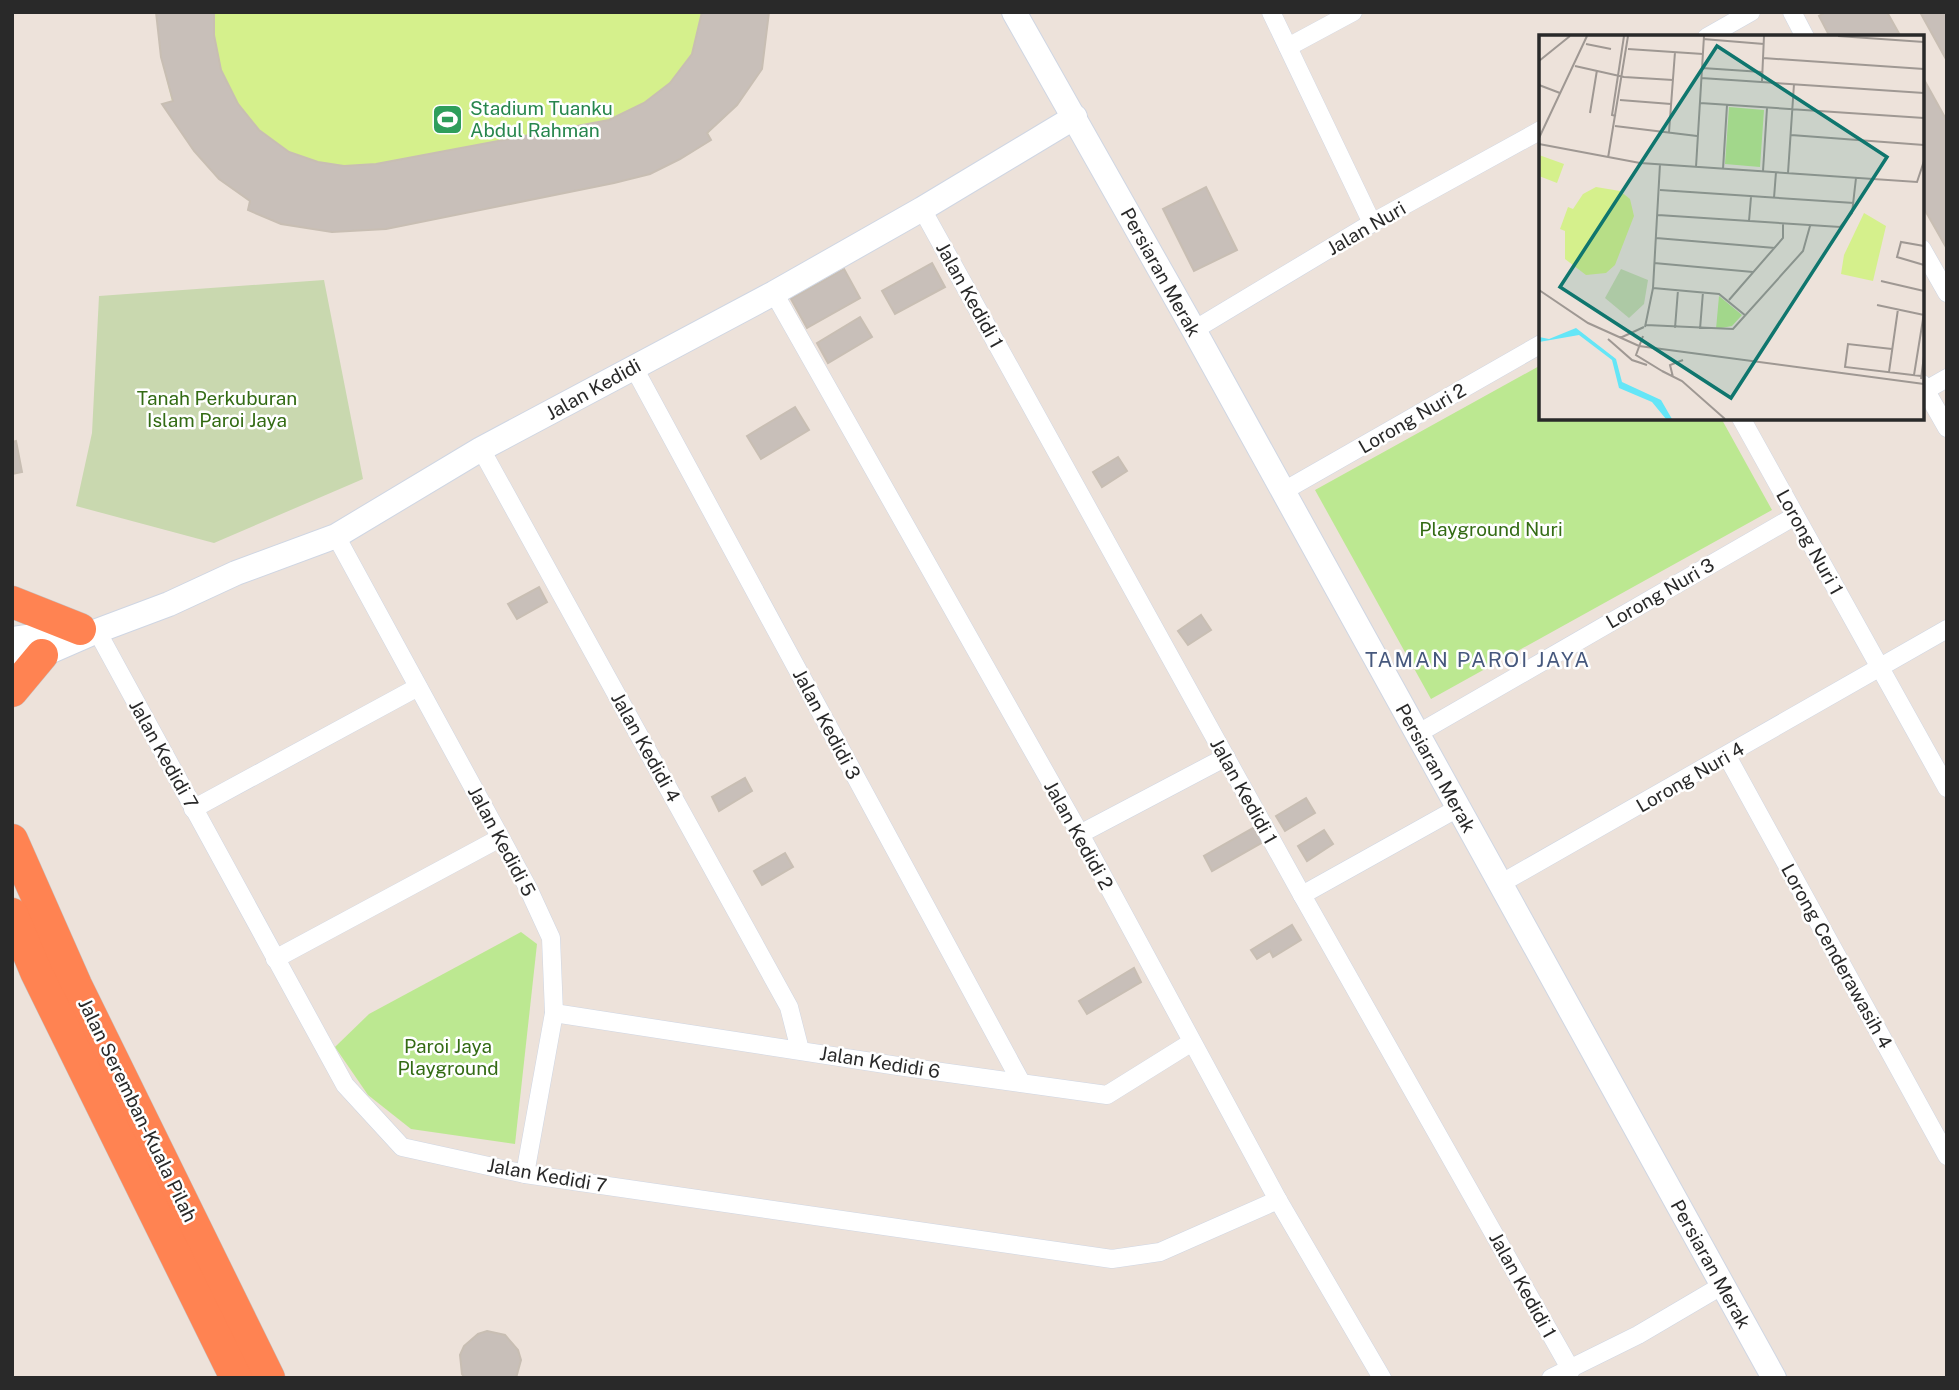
<svg xmlns="http://www.w3.org/2000/svg" width="1959" height="1390" viewBox="0 0 1959 1390" font-family="'Public Sans',sans-serif">
	<style>
		.green { fill: #bce891 }
		.cemetery { fill: #c9d8af }
		.pitch { fill: #d5f08c }
		.building { fill: #c8bfb9; stroke: #c8beb3; stroke-width: 2 }
		.lines { fill: none; stroke-linecap: round; stroke-linejoin: round }
		.street-casing { stroke: #cfd6e3; stroke-width: 19 }
		.secondary-casing { stroke: #cfd6e3; stroke-width: 26 }
		.highway-casing { stroke: #c3c3c3; stroke-width: 33 }
		.street { stroke: #fff; stroke-width: 18 }
		.secondary { stroke: #fff; stroke-width: 24 }
		.highway { stroke: #ff8352; stroke-width: 32 }
		.labels { text-anchor: middle; stroke-width: 5; stroke-linejoin: round; paint-order: stroke }
		.leisure-label { font-size: 19px; fill: #27864d; stroke: #fff; text-anchor: start }
		.street-label { font-size: 19px; fill: #292929; stroke: #fff }
		.park-label { font-size: 19px; fill: #336b14; stroke: #fff }
		.neighbourhood-label { font-size: 21px; letter-spacing: 2px; fill: #46587d; stroke: #fff }
		.inset-road { fill: none; stroke: #9f9893; stroke-width: 2 }
		.view { fill: #0f766e; fill-opacity: 0.15; stroke: #0f766e; stroke-width: 3.5 }
		.inset-edge { fill: none; stroke: #292929; stroke-width: 3.5 }
	</style>
	<rect width="100%" height="100%" fill="#ede2da"/>
	<g class="green">
		<polygon points="1541,365 1541,418 1721,418 1772,510 1431,699 1315,490"/>
		<polygon points="521,932 537,944 515,1144 411,1129 368,1095 335,1047 369,1014"/>
	</g>
	<polygon class="cemetery" points="324,280 363,479 214,543 76,506 92,433 99,296"/>
	<path class="pitch" d="M 156,12 L 769,12 L 762,69 L 737,105 L 708,133 L 711,140 C 678,161 651,173 614,183 L 386,229 L 332,232 L 281,224 L 248,210 L 250,201 L 219,179 L 194,151 L 162,104 L 172,101 L 161,57 Z"/>
	<g class="building">
		<polygon points="156,12 214,12 214,35 221,70 238,104 259,130 289,152 318,162 344,166 376,164 609,120 644,103 670,83 692,54 702,12 769,12 762,69 737,105 707,133 711,140 680,159 650,174 614,183 386,229 332,232 281,224 248,210 250,201 219,179 194,151 162,104 173,101 161,57"/>
		<polygon points="1826,12 1887,12 1901,37 1830,37 1819,16"/>
		<polygon points="1920,12 1947,12 1947,61"/>
		<polygon points="1922,76 1947,121 1947,249 1922,205"/>
		<polygon points="1206,187 1237,250 1194,271 1163,209"/>
		<polygon points="932,263 945,287 895,314 882,291"/>
		<polygon points="844,269 860,298 807,328 791,299"/>
		<polygon points="860,317 872,337 828,363 817,343"/>
		<polygon points="795,407 809,430 761,459 747,436"/>
		<polygon points="16,441 22,472 12,474 12,442"/>
		<polygon points="1118,457 1127,471 1102,487 1093,472"/>
		<polygon points="539,587 547,602 517,619 508,604"/>
		<polygon points="1201,615 1211,630 1188,645 1178,631"/>
		<polygon points="745,778 752,791 719,811 712,797"/>
		<polygon points="1306,798 1315,813 1285,831 1276,816"/>
		<polygon points="1255,827 1263,842 1212,871 1204,856"/>
		<polygon points="1324,830 1333,844 1307,861 1298,846"/>
		<polygon points="785,853 793,867 762,885 754,871"/>
		<polygon points="1292,925 1301,940 1273,957 1270,951 1257,959 1251,950"/>
		<polygon points="1134,968 1141,982 1087,1014 1079,1001"/>
		<polygon points="487,1331 505,1335 518,1350 521,1360 516,1378 465,1378 462,1374 460,1355 464,1346 478,1334"/>
	</g>
	<g class="lines">
		<defs>
			<g id="street">
				<polyline points="1271,12 1372,223"/>
				<polyline points="1792,12 1805,37"/>
				<polyline points="1707,37 1751,12"/>
				<polyline points="1288,47 1353,12"/>
				<polyline points="922,209 1302,895 1571,1370"/>
				<polyline points="1922,249 1947,293"/>
				<polyline points="774,293 1080,834 1278,1200 1382,1378"/>
				<polyline points="1194,330 1372,223 1541,130"/>
				<polyline points="633,366 1021,1082"/>
				<polyline points="1922,384 1947,428"/>
				<polyline points="1926,390 1947,378"/>
				<polyline points="1741,418 1947,788"/>
				<polyline points="481,449 789,1007 800,1050"/>
				<polyline points="1282,492 1541,344"/>
				<polyline points="336,536 528,888 551,938 554,1013 525,1174"/>
				<polyline points="97,631 345,1085 402,1147 525,1174 1112,1259 1160,1252 1278,1200"/>
				<polyline points="1417,734 1795,516"/>
				<polyline points="1727,756 1947,1156"/>
				<polyline points="193,809 418,687"/>
				<polyline points="1080,834 1226,757"/>
				<polyline points="1500,884 1947,629"/>
				<polyline points="1302,895 1458,808"/>
				<polyline points="275,959 500,838"/>
				<polyline points="554,1013 898,1066 1107,1095 1192,1042"/>
				<polyline points="1551,1378 1638,1335 1723,1285"/>
			</g>
			<g id="secondary">
				<polyline points="1014,12 1194,330 1774,1378"/>
				<polyline points="12,639 79,629"/>
				<polyline points="12,660 42,655 97,631 169,604 236,573 336,536 481,449 774,293 922,209 1075,117"/>
			</g>
			<g id="highway">
				<polyline points="12,602 80,629"/>
				<polyline points="12,691 42,655"/>
				<polyline points="12,840 76,985 269,1378"/>
				<polyline points="12,914 36,972 236,1378"/>
			</g>
		</defs>
		<use href="#street" class="street-casing"/>
		<use href="#secondary" class="secondary-casing"/>
		<use href="#highway" class="highway-casing"/>
		<use href="#street" class="street"/>
		<use href="#secondary" class="secondary"/>
		<use href="#highway" class="highway"/>
	</g>
	<defs>
		<symbol id="stadium-square" viewBox="-11 -11 22 22"><rect x="-9" y="-9" width="18" height="18" rx="4" fill="#2e9e5b" stroke="#fff"/><path d="M0-5a6.5 5 0 1 0 0 10a6.5 5 0 1 0 0-10ZM-3.5-1.8h7v3.6h-7Z" fill="#fff"/></symbol>
	</defs>
	<g fill-rule="evenodd">
		<use href="#stadium-square" x="430" y="102" width="35" height="35"/>
	</g>
	<g class="labels">
		<g class="leisure-label">
			<text x="470" y="115">Stadium Tuanku<tspan x="470" dy="22">Abdul Rahman</tspan></text>
		</g>
		<g class="street-label">
			<text transform="translate(1366 228) rotate(-30)" y="7">Jalan Nuri</text>
			<text transform="translate(1161 272) rotate(61)" y="7">Persiaran Merak</text>
			<text transform="translate(970 295) rotate(61)" y="7">Jalan Kedidi 1</text>
			<text transform="translate(593 389) rotate(-29)" y="7">Jalan Kedidi</text>
			<text transform="translate(1412 418) rotate(-30)" y="7">Lorong Nuri 2</text>
			<text transform="translate(1810 542) rotate(61)" y="7">Lorong Nuri 1</text>
			<text transform="translate(1660 593) rotate(-30)" y="7">Lorong Nuri 3</text>
			<text transform="translate(827 724) rotate(62)" y="7">Jalan Kedidi 3</text>
			<text transform="translate(646 747) rotate(61)" y="7">Jalan Kedidi 4</text>
			<text transform="translate(164 754) rotate(61)" y="7">Jalan Kedidi 7</text>
			<text transform="translate(1436 768) rotate(61)" y="7">Persiaran Merak</text>
			<text transform="translate(1690 777) rotate(-30)" y="7">Lorong Nuri 4</text>
			<text transform="translate(1244 791) rotate(61)" y="7">Jalan Kedidi 1</text>
			<text transform="translate(1079 835) rotate(61)" y="7">Jalan Kedidi 2</text>
			<text transform="translate(502 841) rotate(62)" y="7">Jalan Kedidi 5</text>
			<text transform="translate(1837 956) rotate(61)" y="7">Lorong Cenderawasih 4</text>
			<text transform="translate(880 1062) rotate(9)" y="7">Jalan Kedidi 6</text>
			<text transform="translate(138 1110) rotate(64)" y="7">Jalan Seremban-Kuala Pilah</text>
			<text transform="translate(547 1175) rotate(10)" y="7">Jalan Kedidi 7</text>
			<text transform="translate(1711 1264) rotate(61)" y="7">Persiaran Merak</text>
			<text transform="translate(1523 1285) rotate(61)" y="7">Jalan Kedidi 1</text>
		</g>
		<g class="park-label">
			<text x="217" y="405">Tanah Perkuburan<tspan x="217" dy="22">Islam Paroi Jaya</tspan></text>
			<text x="1491" y="536">Playground Nuri</text>
			<text x="448" y="1053">Paroi Jaya<tspan x="448" dy="22">Playground</tspan></text>
		</g>
		<g class="neighbourhood-label">
			<text x="1478" y="667">TAMAN PAROI JAYA</text>
		</g>
	</g>
	<g transform="translate(1539 35)">
		<rect width="385" height="385" fill="#ede2da"/>
		<path d="M 190,72 L 225,75 L 221,132 L 186,129 ZM 180,261 L 203,280 L 193,291 L 177,294 Z" fill="#bce891"/>
		<path d="M 82,234 L 109,245 L 105,269 L 90,283 L 66,263 Z" fill="#c9d8af"/>
		<path d="M 0,120 L 25,129 L 18,148 L 0,141 ZM 57,152 L 81,156 L 91,164 L 95,181 L 76,230 L 67,238 L 47,240 L 26,224 L 26,196 L 21,194 L 29,172 L 34,174 L 44,159 ZM 325,178 L 347,191 L 334,246 L 302,239 L 305,220 Z" fill="#d5f08c"/>
		<path d="M 37,293 L 77,324 L 83,347 L 122,365 L 133,384 L 127,384 L 113,367 L 80,353 L 73,325 L 40,300 L 0,307 L 0,302 L 10,304 Z" fill="#64e6f7"/>
		<path class="inset-road" d="M 299,1 L 385,7M 164,4 L 225,9M 47,9 L 72,14M 89,14 L 164,19M 224,23 L 385,34M 0,26 L 31,1M 36,31 L 85,42 L 134,45M 163,33 L 223,37M 162,43 L 385,58M 223,46 L 225,1M 0,50 L 21,58M 81,65 L 132,69M 161,68 L 385,83M 51,78 L 58,35M 77,81 L 73,80 L 85,1M 76,91 L 158,101M 130,97 L 136,17M 252,100 L 385,110M 0,103 L 48,1M 0,109 L 101,128 L 378,147 L 385,126M 69,123 L 89,1M 157,132 L 165,1M 184,134 L 188,70M 224,136 L 228,73M 249,138 L 255,49M 121,155 L 315,168M 235,163 L 237,137M 119,180 L 301,192 L 313,178 L 317,143M 210,186 L 212,162M 117,203 L 236,213M 385,211 L 362,207 L 358,222 L 385,230M 115,228 L 214,237M 342,246 L 385,256M 114,253 L 180,259 L 207,281M 0,255 L 49,288 L 100,311 L 385,349M 190,265 L 244,203 L 244,189M 338,270 L 385,280M 107,290 L 194,294 L 264,216 L 271,191M 106,292 L 114,253 L 121,129M 136,293 L 139,255M 161,294 L 164,257M 104,301 L 97,320 L 123,336M 81,303 L 105,292M 69,304 L 93,325 L 108,330M 353,314 L 309,309 L 306,332 L 382,341M 123,336 L 143,346 L 186,384M 350,337 L 359,274M 375,340 L 385,278M 134,342 L 131,330 L 144,325M 382,344 L 385,321"/>
		<path class="view" d="M 178,11 L 348,122 L 192,363 L 21,252 Z"/>
		<rect width="385" height="385" class="inset-edge"/>
	</g>
	<rect width="1959" height="1390" fill="none" stroke="#292929" stroke-width="28"/>
</svg>
